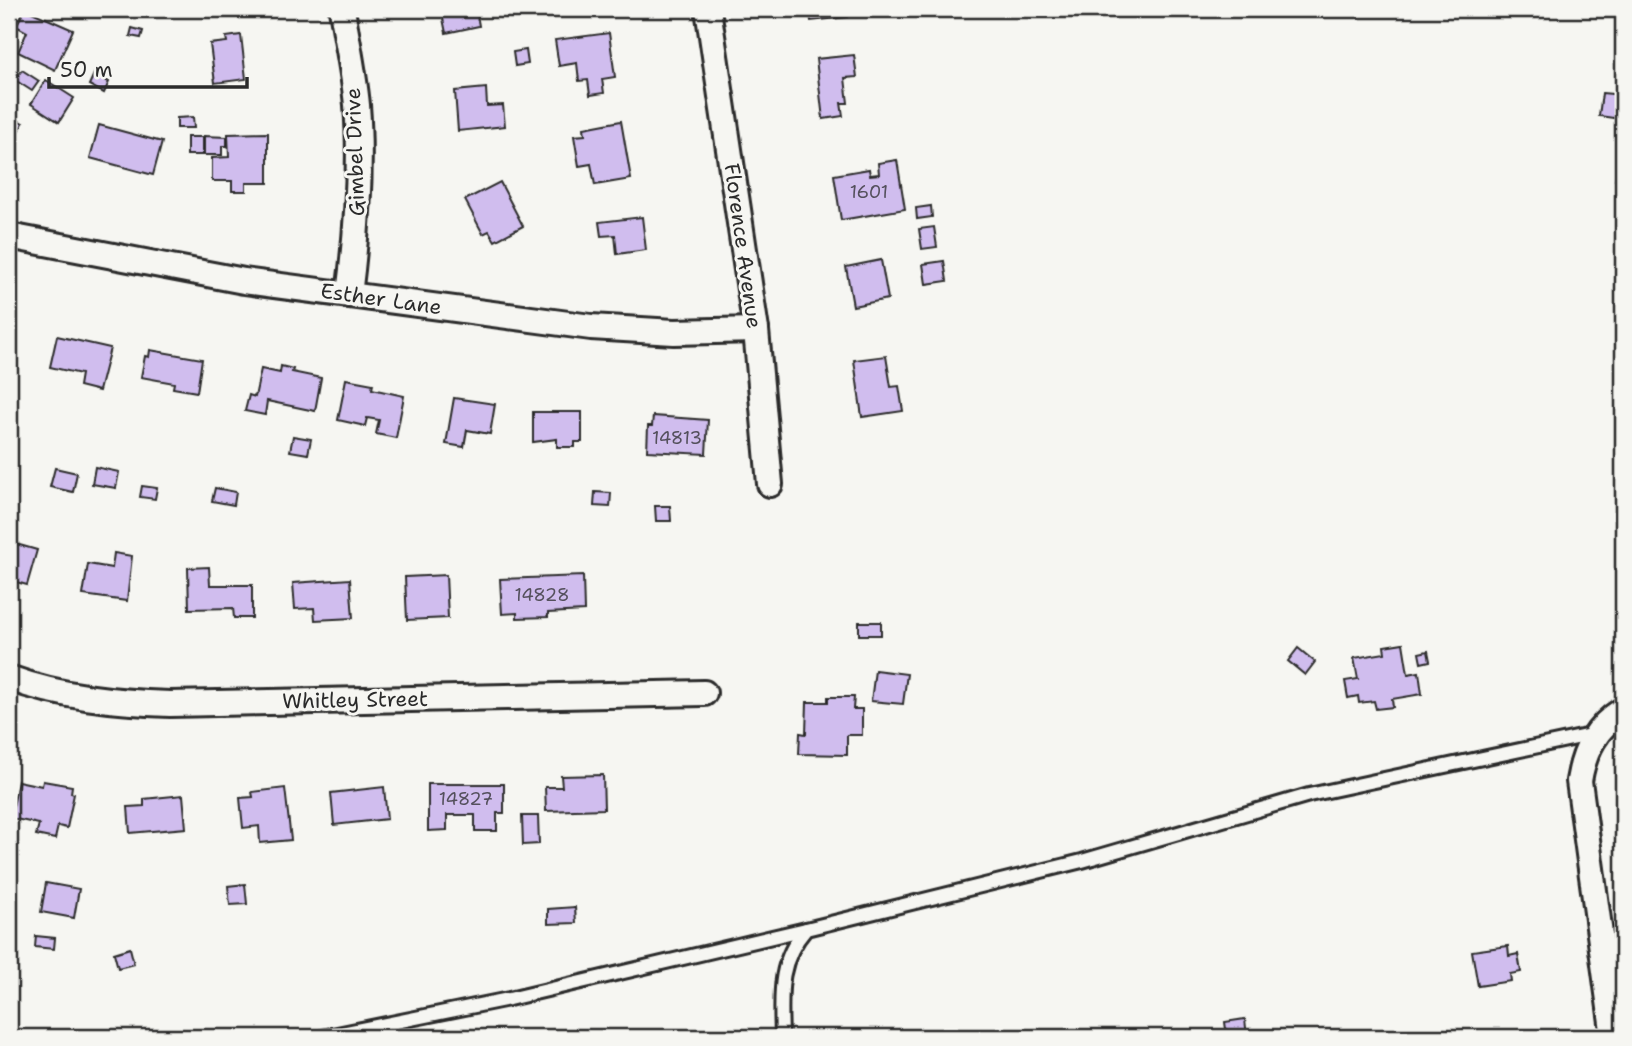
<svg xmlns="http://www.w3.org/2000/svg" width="1632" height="1046" viewBox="0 0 1632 1046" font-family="'Shantell Sans',sans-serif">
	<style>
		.building { fill: #d0bdee; stroke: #2b2b2b; stroke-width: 2 }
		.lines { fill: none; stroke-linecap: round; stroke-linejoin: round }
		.service-casing { stroke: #2b2b2b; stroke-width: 18 }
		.minor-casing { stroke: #2b2b2b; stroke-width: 30 }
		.service { stroke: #f6f6f2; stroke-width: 12 }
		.minor { stroke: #f6f6f2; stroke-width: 24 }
		.labels { text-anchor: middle; stroke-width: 6; stroke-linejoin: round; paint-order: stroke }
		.number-label { font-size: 18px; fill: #54505c }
		.street-label { font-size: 21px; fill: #2b2b2b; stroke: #f6f6f2 }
	</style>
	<rect width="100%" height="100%" fill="#f6f6f2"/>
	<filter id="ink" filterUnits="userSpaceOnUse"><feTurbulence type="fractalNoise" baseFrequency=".0143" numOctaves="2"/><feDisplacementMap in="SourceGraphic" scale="14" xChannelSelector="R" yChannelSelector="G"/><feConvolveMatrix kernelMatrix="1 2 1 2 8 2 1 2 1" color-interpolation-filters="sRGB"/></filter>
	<g filter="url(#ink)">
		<g class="building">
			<polygon points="25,9 73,30 55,70 18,52 27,32 16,26"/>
			<polygon points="441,9 476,9 479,26 446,33"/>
			<polygon points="809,9 846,9 847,17 811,21"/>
			<polygon points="132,28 143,31 141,38 130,36"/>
			<polygon points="609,33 615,77 602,79 604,93 590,95 588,80 579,81 577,63 559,66 555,40"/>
			<polygon points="241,35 246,79 215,83 210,44 227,42 226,37"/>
			<polygon points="526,50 528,64 515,66 513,52"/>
			<polygon points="854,55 857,77 845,78 848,103 841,103 843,116 823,119 816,59"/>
			<polygon points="22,70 39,81 32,91 15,80"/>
			<polygon points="94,74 109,82 104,93 89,85"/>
			<polygon points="46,80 74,98 59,122 31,104"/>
			<polygon points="486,88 487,106 503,105 505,126 458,131 455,91"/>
			<polygon points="1602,93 1623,95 1621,119 1599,116"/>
			<polygon points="9,115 23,123 16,135 9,131"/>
			<polygon points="193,117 194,128 177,128 177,118"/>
			<polygon points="621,121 631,179 595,185 591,164 579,166 574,136 585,135 584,128"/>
			<polygon points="99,125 162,142 153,175 90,158"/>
			<polygon points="268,133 268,183 246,183 246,191 232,191 232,181 212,181 212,158 229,157 228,134"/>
			<polygon points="204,136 227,137 227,146 222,146 222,155 204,155"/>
			<rect x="187" y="137" width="16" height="18"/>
			<polygon points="1619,158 1623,159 1623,182 1615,180"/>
			<polygon points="897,160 905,209 841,220 834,175 869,169 870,175 879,174 878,163"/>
			<polygon points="500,182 523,226 495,241 489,231 483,234 465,200"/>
			<polygon points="931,206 932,217 917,219 916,208"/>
			<polygon points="642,217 646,250 617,254 615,235 601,236 599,222"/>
			<polygon points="934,227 937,247 922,249 919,229"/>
			<polygon points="881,260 888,299 853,306 846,267"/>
			<polygon points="944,261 947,281 926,284 923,264"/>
			<polygon points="57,336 110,348 99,391 79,386 81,374 50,367"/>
			<polygon points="150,350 202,359 197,392 173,388 174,383 141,377 145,356 149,357"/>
			<polygon points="886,356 891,387 899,386 903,411 862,417 854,360"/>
			<polygon points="281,366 293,369 292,372 321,378 315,411 267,401 265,415 245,411 249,395 255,397 261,369 280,373"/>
			<polygon points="346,379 373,384 372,389 404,396 396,438 376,434 379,420 367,418 365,426 338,420"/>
			<polygon points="454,398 495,404 490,434 467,430 464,447 446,444"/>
			<polygon points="533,412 582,412 582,442 575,442 575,447 557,447 557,439 533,442"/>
			<polygon points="653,416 708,420 706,454 647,451 648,426 652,426"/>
			<polygon points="293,436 311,439 308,454 290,451"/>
			<polygon points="95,467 119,472 116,488 92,484"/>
			<polygon points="55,468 77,473 73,492 50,487"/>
			<polygon points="142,486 157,488 155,499 140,497"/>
			<polygon points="215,488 236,492 234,505 212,501"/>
			<polygon points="595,492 611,493 610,507 594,506"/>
			<polygon points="655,506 670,506 671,521 656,521"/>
			<polygon points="9,542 37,550 27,585 9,580"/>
			<polygon points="114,553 132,556 127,601 83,595 88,564 112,568"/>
			<polygon points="209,567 210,585 252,585 252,618 234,618 233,608 189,609 188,568"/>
			<polygon points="446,575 448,618 407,620 405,577"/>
			<polygon points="583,576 584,611 548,613 548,617 517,618 517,613 502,614 500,579"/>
			<polygon points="350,579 353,618 315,620 314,608 295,609 293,583"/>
			<rect x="859" y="622" width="22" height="13"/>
			<polygon points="1403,643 1408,674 1419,672 1422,694 1392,699 1393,707 1376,709 1374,701 1359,703 1358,696 1348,698 1345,681 1358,679 1354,658 1385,653 1384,646"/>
			<polygon points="1298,648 1315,662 1305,675 1288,661"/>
			<polygon points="1428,651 1430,661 1421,663 1419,653"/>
			<polygon points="875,670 907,674 903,704 871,701"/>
			<polygon points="828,697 854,697 853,709 862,709 862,735 847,735 847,755 799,754 800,733 806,734 807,702 828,702"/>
			<polygon points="603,775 604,809 546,811 545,787 562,787 561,776"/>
			<polygon points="18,781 42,786 43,781 72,786 71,793 74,794 67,828 58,826 55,839 36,835 39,824 11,818"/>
			<polygon points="428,784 504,784 504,813 497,813 497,831 475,831 475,815 447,815 447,830 428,831"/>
			<polygon points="384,787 387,819 334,825 331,793"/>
			<polygon points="285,788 291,840 260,843 259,826 243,828 240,798 253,797 252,792"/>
			<polygon points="183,795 186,828 130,833 128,807 144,806 144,799"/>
			<polygon points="522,816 538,816 539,844 523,845"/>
			<polygon points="46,883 79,889 74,918 41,912"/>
			<polygon points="245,884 247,904 230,905 228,886"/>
			<polygon points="575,907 576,923 548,924 548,909"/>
			<polygon points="36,936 55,938 54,949 35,947"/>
			<polygon points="1508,946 1509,956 1518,954 1521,972 1510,974 1511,981 1478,986 1472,951"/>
			<polygon points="130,948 134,964 118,968 114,953"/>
			<polygon points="1245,1019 1247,1037 1227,1037 1225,1022"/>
		</g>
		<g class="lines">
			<defs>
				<g id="service">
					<polyline points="322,1037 509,999 806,929"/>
					<path d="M 782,1037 C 781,996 777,962 806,929 L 1082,861 L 1309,795 L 1595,734"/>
				</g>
				<g id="minor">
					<path d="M 342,9 C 347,41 354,73 357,105 C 362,169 357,232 349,295"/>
					<polyline points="708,9 756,330 770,484"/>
					<polyline points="9,236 244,281 591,327 674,332 756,330"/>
					<path d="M 9,678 C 61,697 115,702 170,704 L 704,693"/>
					<path d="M 1614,1037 L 1579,781 C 1584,750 1596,727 1623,710"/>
				</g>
			</defs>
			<use href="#service" class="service-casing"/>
			<use href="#minor" class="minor-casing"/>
			<use href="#service" class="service"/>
			<use href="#minor" class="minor"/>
		</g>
	</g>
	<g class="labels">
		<g class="number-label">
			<text x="869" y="198">1601</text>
			<text x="677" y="444">14813</text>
			<text x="542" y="601">14828</text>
			<text x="466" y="805">14827</text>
		</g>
		<g class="street-label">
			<text transform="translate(355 152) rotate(-92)" y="7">Gimbel Drive</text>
			<text transform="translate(743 246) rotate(82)" y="7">Florence Avenue</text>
			<text transform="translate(381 299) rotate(8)" y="7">Esther Lane</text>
			<text transform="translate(355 700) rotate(-1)" y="7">Whitley Street</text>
		</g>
	</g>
	<rect width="1632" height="1046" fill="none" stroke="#f6f6f2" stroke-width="35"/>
	<rect x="18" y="18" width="1597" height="1011" fill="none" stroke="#2b2b2b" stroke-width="2.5" filter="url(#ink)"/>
	<path d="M49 77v10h198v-10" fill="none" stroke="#2b2b2b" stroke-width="3.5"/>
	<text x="60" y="77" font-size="21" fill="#2b2b2b" stroke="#f6f6f2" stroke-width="5" paint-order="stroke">50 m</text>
</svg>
